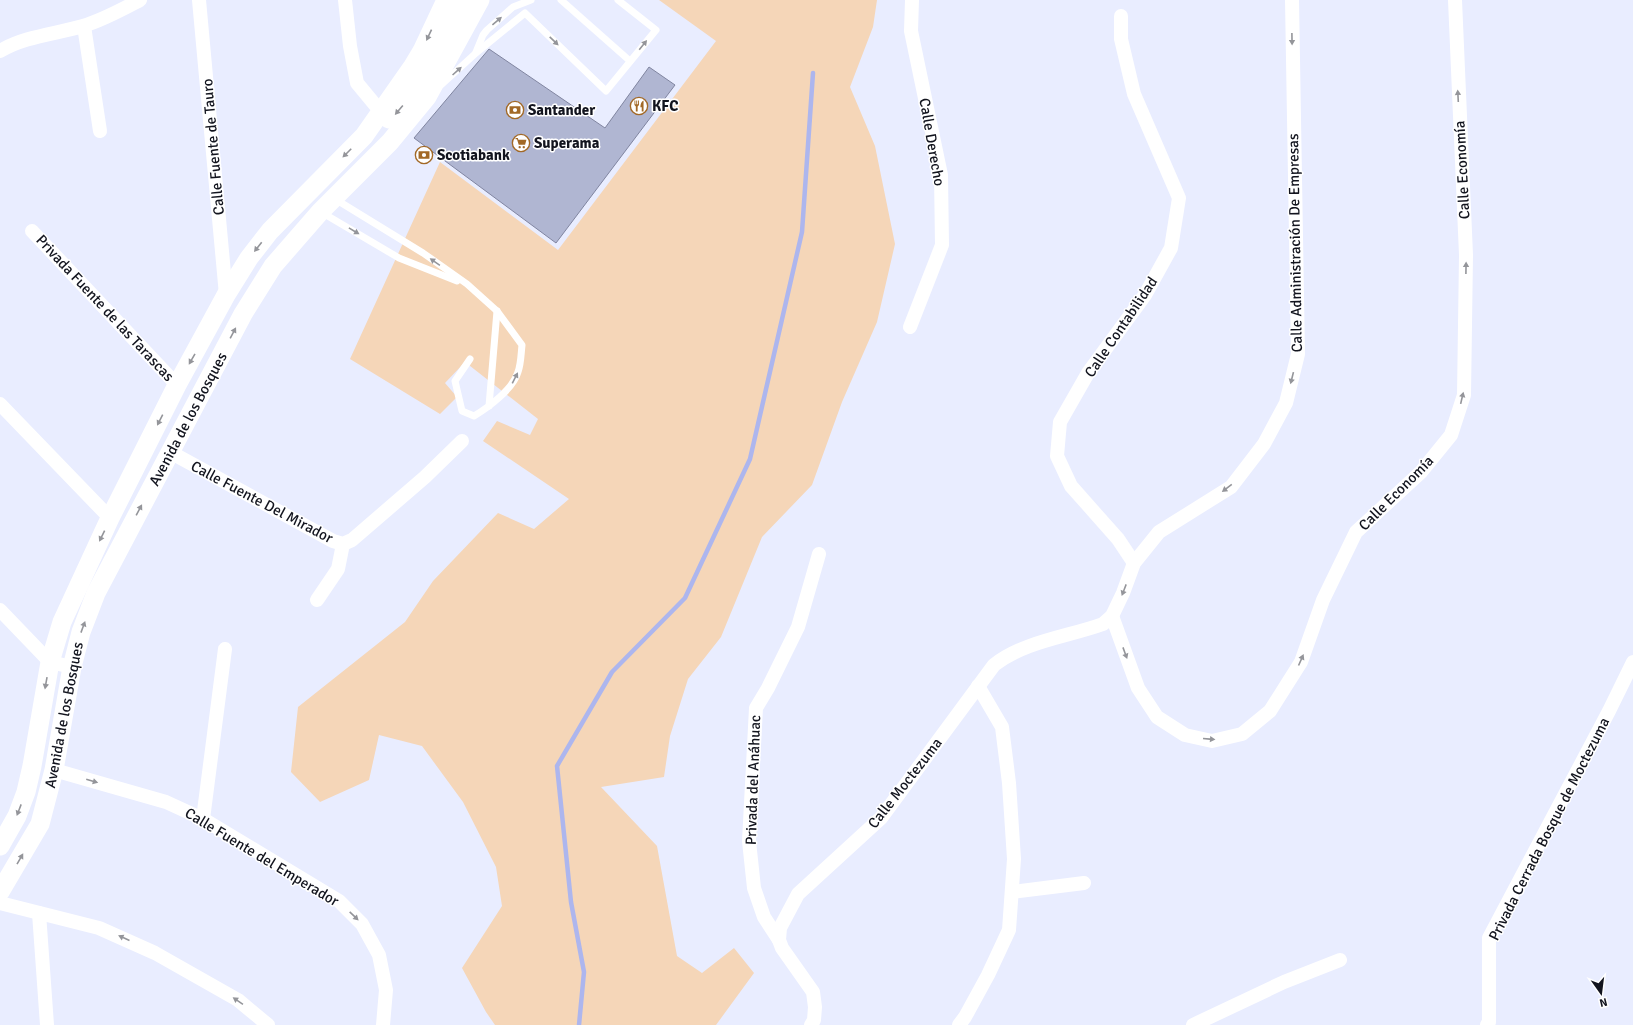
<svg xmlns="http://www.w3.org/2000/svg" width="1633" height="1025" viewBox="0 0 1633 1025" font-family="Signika,sans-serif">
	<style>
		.green { fill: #f5d6b8 }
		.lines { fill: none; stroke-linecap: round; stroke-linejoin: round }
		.stream { stroke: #adb6ee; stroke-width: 4.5 }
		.building { fill: #b0b6d2; stroke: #8085a0 }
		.service { stroke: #fff; stroke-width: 7 }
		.minor { stroke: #fff; stroke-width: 14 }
		.secondary { stroke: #fff; stroke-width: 19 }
		.oneway { fill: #94959a }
		.labels { text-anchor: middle; stroke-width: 3; stroke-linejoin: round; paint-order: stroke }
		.poi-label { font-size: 15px; font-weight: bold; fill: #12141e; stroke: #fff; text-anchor: start }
		.street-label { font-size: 15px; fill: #12141e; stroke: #fff }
	</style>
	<rect width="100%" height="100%" fill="#e9edff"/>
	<polygon class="green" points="659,0 877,0 873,27 850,87 875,146 895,244 877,322 842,402 812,485 762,537 721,637 688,679 670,736 664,777 601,787 657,846 677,956 702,973 734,948 754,973 716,1025 495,1025 486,1012 462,968 502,906 496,867 463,802 422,746 379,735 369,780 320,802 291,772 298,707 405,622 433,581 498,513 534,529 569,499 483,441 497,421 530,435 538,419 465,362 445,383 457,397 440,414 350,359 440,162 558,250 716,41"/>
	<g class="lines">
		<polyline class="stream" points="579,1025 584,972 571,902 557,766 612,672 685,598 750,459 802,232 813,73"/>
	</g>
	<polygon class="building" points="489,49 605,128 649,67 675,85 556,243 414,138"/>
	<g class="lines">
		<g class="service">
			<polyline points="561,0 630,61"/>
			<polyline points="476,52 483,35 487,30 513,7 531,0"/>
			<polyline points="441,85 476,53 525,13 606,91 656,30 618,0"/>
			<path d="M 335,199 L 423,253 L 467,284 L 497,311 L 522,345 C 521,354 521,364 518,372 C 513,389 489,407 474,416 L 462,411 L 455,381 L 470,359"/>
			<polyline points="321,212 399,258 457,281"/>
			<polyline points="489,406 497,311"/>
		</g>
		<g class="minor">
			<polyline points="199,0 226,295"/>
			<polyline points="345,0 350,46 357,83 381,112"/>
			<polyline points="1121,16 1121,39 1134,94 1179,198 1171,248 1145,295 1088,373 1060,422 1057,456 1071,486 1118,539 1134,563"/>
			<polyline points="84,26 100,131"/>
			<path d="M 0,51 C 25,36 56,34 83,26 C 103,20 121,10 140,0"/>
			<polyline points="32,231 177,385"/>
			<polyline points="910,327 942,245 941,175 911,31 912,0"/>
			<polyline points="0,404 110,518"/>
			<polyline points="170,452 333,541 343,544 352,540 425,477 462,441"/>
			<polyline points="317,600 338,569 343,544"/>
			<polyline points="0,610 50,662 72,667"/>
			<polyline points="1112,616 1138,688 1157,717 1185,735 1212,741 1242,734 1270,711 1301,662 1323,600 1356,532 1421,472 1451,435 1464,395 1466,255 1455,0"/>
			<polyline points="54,770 166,802 203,819 339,901 362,924 379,955 386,990 383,1025"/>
			<polyline points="203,819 225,649"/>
			<polyline points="1012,892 1084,883"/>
			<polyline points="0,903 99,928 155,953 238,1000 268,1025"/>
			<polyline points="39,913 47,1025"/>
			<polyline points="779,940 764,917 754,888 749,841 756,708 768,688 798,627 819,554"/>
			<path d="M 811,1025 L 814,1020 L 815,1007 L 813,992 L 782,948 L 779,940 L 780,928 L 798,894 L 881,818 L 994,665 C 1025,641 1067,637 1103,624 L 1112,616 L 1123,593 L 1134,563 L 1159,532 L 1231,487 L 1264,444 L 1286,403 L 1298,354 L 1292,0"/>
			<polyline points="959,1025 965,1017 988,975 1009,930 1014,859 1009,783 1002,727 978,686"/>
			<polyline points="1193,1025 1284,982 1340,960"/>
			<polyline points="1487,1025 1489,1022 1489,938 1609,711 1633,662"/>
		</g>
		<g class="secondary">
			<path d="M 389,119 C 421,98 443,35 460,0"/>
			<polyline points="0,846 17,816 26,792 32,766 50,662 62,622 110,518 177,385 226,295 249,258 270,231 364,136 413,66 422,51 446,0"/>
			<polyline points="0,892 40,824 54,770 72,667 81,632 96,593 243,314 273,266 320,212 390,142 427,97 480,0"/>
		</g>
	</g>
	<defs><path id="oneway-solid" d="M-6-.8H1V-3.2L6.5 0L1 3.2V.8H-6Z"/></defs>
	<g class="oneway">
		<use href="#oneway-solid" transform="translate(497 21) rotate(-40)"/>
		<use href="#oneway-solid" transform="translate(429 35) rotate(115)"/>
		<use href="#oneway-solid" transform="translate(1292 39) rotate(89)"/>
		<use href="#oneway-solid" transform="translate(554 41) rotate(44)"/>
		<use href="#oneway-solid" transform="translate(643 45) rotate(-51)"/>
		<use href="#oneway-solid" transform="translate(457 71) rotate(-42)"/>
		<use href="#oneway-solid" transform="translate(1458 96) rotate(-93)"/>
		<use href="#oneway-solid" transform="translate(399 110) rotate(130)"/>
		<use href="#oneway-solid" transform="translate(347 153) rotate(135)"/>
		<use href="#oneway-solid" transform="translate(354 231) rotate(31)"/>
		<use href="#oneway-solid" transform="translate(258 247) rotate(128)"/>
		<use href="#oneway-solid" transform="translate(435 262) rotate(-145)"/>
		<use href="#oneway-solid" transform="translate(1466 268) rotate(-89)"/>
		<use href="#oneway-solid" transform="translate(233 333) rotate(-62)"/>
		<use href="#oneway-solid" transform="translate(192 359) rotate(120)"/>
		<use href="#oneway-solid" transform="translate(515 378) rotate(-63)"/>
		<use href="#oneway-solid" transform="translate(1292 378) rotate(104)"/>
		<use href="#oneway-solid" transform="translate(1462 398) rotate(-77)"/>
		<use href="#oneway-solid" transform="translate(160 420) rotate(117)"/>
		<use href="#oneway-solid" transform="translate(1227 488) rotate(143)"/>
		<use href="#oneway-solid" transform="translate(139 510) rotate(-62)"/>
		<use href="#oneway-solid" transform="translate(102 536) rotate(116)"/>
		<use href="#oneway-solid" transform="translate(1124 590) rotate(111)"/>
		<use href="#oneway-solid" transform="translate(83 627) rotate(-70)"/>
		<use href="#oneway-solid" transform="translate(1125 653) rotate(70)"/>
		<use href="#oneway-solid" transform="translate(1301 660) rotate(-66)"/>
		<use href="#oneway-solid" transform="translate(46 683) rotate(100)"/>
		<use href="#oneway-solid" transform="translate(1209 739) rotate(5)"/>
		<use href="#oneway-solid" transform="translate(92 781) rotate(16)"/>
		<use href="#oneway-solid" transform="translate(19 810) rotate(111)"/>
		<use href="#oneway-solid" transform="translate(20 859) rotate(-60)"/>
		<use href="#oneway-solid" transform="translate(354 916) rotate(44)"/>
		<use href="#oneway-solid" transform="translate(124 938) rotate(-156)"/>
		<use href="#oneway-solid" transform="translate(238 1001) rotate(-146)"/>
	</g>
	<defs>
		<symbol id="restaurant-ring" viewBox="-11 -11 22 22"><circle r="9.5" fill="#fff" stroke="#a26927" stroke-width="1.5"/><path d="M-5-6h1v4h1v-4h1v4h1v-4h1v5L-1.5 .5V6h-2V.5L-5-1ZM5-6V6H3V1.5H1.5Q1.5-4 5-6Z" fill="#a26927"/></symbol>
		<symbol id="bank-ring" viewBox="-11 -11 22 22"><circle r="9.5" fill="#fff" stroke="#a26927" stroke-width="1.5"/><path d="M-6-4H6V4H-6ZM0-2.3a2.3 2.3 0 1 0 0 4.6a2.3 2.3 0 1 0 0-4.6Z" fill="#a26927"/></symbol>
		<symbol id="supermarket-ring" viewBox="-11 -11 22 22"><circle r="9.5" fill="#fff" stroke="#a26927" stroke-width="1.5"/><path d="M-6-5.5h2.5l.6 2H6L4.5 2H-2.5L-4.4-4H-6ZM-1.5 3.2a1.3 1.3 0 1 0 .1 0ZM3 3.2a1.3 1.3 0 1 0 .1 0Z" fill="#a26927"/></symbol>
	</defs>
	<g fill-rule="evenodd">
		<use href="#restaurant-ring" x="629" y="96" width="20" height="20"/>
		<use href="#bank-ring" x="505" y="100" width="20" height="20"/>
		<use href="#supermarket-ring" x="511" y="133" width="20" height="20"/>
		<use href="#bank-ring" x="414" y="145" width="20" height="20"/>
	</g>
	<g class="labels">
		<g class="poi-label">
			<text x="652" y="111">KFC</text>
			<text x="528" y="115">Santander</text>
			<text x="534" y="148">Superama</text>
			<text x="437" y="160">Scotiabank</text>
		</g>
		<g class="street-label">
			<text transform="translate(932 142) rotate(80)" y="5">Calle Derecho</text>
			<text transform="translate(213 147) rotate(-95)" y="5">Calle Fuente de Tauro</text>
			<text transform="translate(1462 170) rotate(-93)" y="5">Calle Economía</text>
			<text transform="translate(1295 243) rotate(-91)" y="5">Calle Administración De Empresas</text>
			<text transform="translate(105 308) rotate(47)" y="5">Privada Fuente de las Tarascas</text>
			<text transform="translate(1121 327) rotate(-56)" y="5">Calle Contabilidad</text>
			<text transform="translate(188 419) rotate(-62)" y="5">Avenida de los Bosques</text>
			<text transform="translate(1396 493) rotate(-45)" y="5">Calle Economía</text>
			<text transform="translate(262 502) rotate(28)" y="5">Calle Fuente Del Mirador</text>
			<text transform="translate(64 715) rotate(-79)" y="5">Avenida de los Bosques</text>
			<text transform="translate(753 780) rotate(-88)" y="5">Privada del Anáhuac</text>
			<text transform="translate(905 783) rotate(-52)" y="5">Calle Moctezuma</text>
			<text transform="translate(1549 829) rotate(-63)" y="5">Privada Cerrada Bosque de Moctezuma</text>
			<text transform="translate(262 857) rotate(31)" y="5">Calle Fuente del Emperador</text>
		</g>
	</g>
	<g transform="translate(1601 993) rotate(166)" stroke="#ffffff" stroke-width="3" paint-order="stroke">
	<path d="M0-3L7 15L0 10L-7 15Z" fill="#12141e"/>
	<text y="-6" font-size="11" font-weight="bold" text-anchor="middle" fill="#12141e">N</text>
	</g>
</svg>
